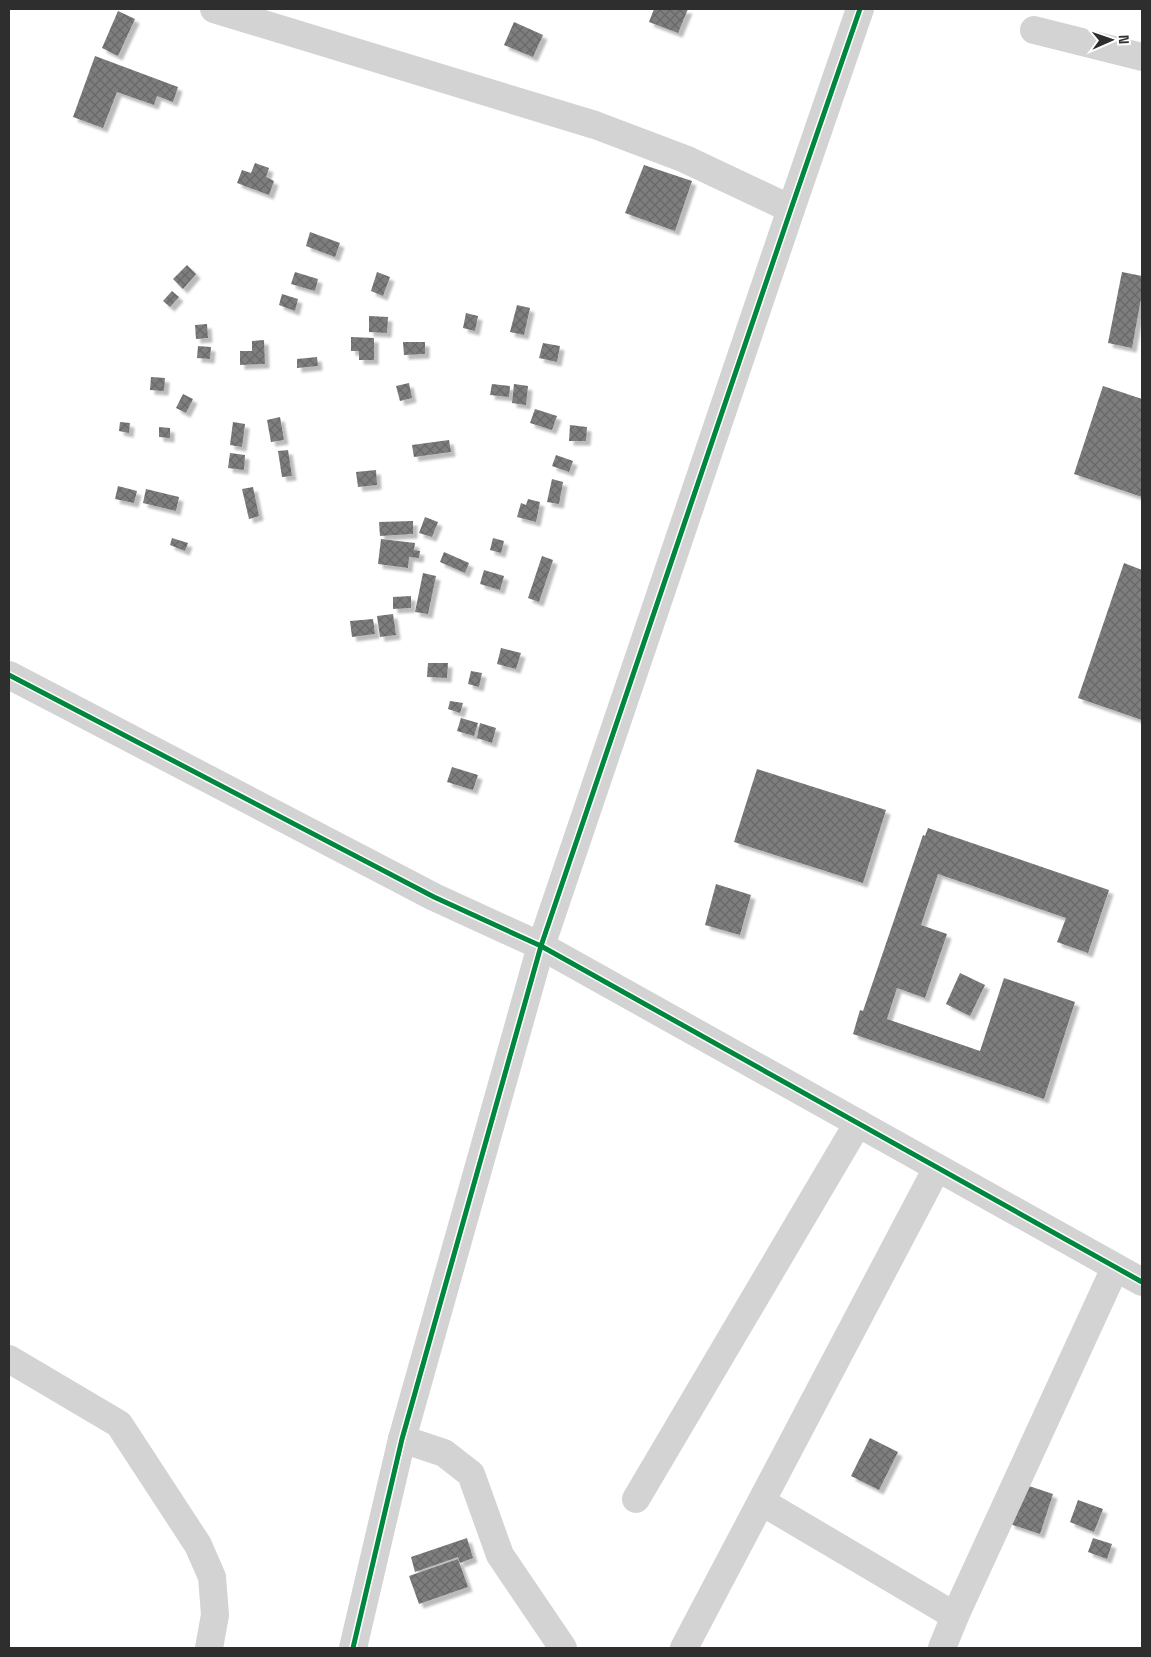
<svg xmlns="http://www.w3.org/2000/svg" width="1151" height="1657" viewBox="0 0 1151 1657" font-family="'Space Grotesk',sans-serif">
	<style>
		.building { fill: url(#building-cross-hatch); filter: url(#shadow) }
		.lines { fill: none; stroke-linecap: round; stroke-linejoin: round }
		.minor { stroke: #d3d3d3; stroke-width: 28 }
		.tertiary { stroke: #d3d3d3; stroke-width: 28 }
		.cycleway-casing { stroke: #fff; stroke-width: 8 }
		.cycleway { stroke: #00873e; stroke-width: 5 }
	</style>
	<defs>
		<pattern id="building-cross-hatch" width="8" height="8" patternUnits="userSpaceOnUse" patternTransform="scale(1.25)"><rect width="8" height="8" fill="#7e7e7e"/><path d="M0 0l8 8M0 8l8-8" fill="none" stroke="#686868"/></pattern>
		<filter id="shadow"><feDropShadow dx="4.5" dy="4.5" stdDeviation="1" flood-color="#0004"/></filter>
	</defs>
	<rect width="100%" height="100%" fill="#fff"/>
	<g class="building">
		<polygon points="654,9 688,9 678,33 649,22"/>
		<polygon points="118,11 135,19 118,56 102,48"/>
		<polygon points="514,22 543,35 533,57 504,45"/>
		<polygon points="95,56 178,87 173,102 157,96 154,105 117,92 103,128 73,117"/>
		<polygon points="255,163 269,168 266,177 274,181 269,195 237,183 242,170 251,173"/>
		<polygon points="644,165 692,181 675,231 625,213"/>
		<polygon points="310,232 340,243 335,257 306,246"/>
		<polygon points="187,265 196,274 183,289 173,279"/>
		<polygon points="295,272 318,279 315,291 291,284"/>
		<polygon points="377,272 390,277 383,296 371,291"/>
		<polygon points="1122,272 1142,276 1142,293 1132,348 1108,343"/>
		<polygon points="172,291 179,297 170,307 163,301"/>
		<polygon points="282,294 298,299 295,311 279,305"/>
		<polygon points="517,305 530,308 524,335 510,332"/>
		<polygon points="466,313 478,316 475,331 463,328"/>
		<polygon points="369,316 388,317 387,333 369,332"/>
		<polygon points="207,324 208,338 196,339 195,325"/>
		<polygon points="351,337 374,338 374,360 359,360 359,351 351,351"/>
		<polygon points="264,340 265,364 240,365 240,351 252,351 252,341"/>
		<polygon points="403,342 425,342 425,354 404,355"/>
		<polygon points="543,343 560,346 557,362 539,358"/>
		<polygon points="198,346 211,347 210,359 197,358"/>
		<polygon points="317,357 318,366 297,368 297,359"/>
		<polygon points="151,377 165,378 164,391 150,390"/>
		<polygon points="409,383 412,398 400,401 396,386"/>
		<polygon points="492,384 510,386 509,397 490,395"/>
		<polygon points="514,384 528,386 526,405 512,403"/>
		<polygon points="1103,386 1142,399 1142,497 1074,474"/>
		<polygon points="183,394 193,399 186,413 176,408"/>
		<polygon points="535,409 557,416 552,430 530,423"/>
		<polygon points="280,417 284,440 271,442 267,420"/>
		<polygon points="120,422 130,423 129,433 119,431"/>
		<polygon points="233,422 245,424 242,447 230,445"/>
		<polygon points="570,425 587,427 586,441 569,441"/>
		<polygon points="159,427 170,428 170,438 159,437"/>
		<polygon points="449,440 451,452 414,457 412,445"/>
		<polygon points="288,450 292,476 282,477 278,451"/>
		<polygon points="230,453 245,455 244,470 228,468"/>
		<polygon points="556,455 573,461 569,472 552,466"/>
		<polygon points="376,470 377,485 358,487 356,472"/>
		<polygon points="552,479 563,482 559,504 547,502"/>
		<polygon points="118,486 137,491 134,503 115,499"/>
		<polygon points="253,487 259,516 249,519 242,489"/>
		<polygon points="146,489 179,497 176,511 143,503"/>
		<polygon points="528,499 540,502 536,522 517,517 521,503 526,505"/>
		<polygon points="425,517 438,522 432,537 419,533"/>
		<polygon points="413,521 413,534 380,536 379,522"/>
		<polygon points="172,538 188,543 185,551 170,545"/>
		<polygon points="493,538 504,541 501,553 490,550"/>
		<polygon points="381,539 415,543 414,550 420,551 419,558 409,557 408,568 378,564"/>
		<polygon points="444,552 469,563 465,573 440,562"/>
		<polygon points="542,556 553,560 539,602 528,598"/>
		<polygon points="1124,563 1142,570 1142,720 1078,698"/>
		<polygon points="484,570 504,576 500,590 480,584"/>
		<polygon points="423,573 436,576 428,614 415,612"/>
		<polygon points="411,596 411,608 393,609 393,597"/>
		<polygon points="393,614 396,635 380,637 377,616"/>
		<polygon points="373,619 375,634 352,637 350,621"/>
		<polygon points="501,648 521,653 516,669 497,664"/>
		<polygon points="428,663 448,663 447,678 427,677"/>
		<polygon points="471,671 482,673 479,687 468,684"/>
		<polygon points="450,701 463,703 460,713 448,709"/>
		<polygon points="461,718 478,723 474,736 457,731"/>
		<polygon points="480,723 496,728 492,743 477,738"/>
		<polygon points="452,767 478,775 473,790 447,782"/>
		<polygon points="757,769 886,810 863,883 734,842"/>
		<polygon points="928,828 1109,890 1088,953 1057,942 1066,918 938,874 921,925 947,934 925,998 897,988 887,1019 980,1051 1004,978 1075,1002 1044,1099 853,1034 860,1010 863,1011 923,835 925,836"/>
		<polygon points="716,884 751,895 740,935 705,925"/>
		<polygon points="960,973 985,985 970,1016 946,1004"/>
		<polygon points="870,1438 898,1452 879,1490 851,1476"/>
		<polygon points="1023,1484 1053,1494 1040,1534 1010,1524"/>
		<polygon points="1078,1500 1103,1509 1094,1532 1070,1522"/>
		<polygon points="467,1538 473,1558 460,1563 458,1557 415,1572 411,1557"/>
		<polygon points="1093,1538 1112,1544 1107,1559 1088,1552"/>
		<polygon points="458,1559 468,1587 419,1604 409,1576"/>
	</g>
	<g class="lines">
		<g class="minor">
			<polyline points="214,9 595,125 685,159 791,209"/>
			<polyline points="1034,30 1142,57"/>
			<polyline points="9,1359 119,1424 198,1545 212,1577 215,1615 209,1648"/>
			<polyline points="402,1439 444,1453 471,1474 500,1555 563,1648"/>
			<polyline points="636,1499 858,1123"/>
			<polyline points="762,1502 955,1616"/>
			<polyline points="353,1648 402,1439 541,946"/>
			<polyline points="684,1648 937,1168"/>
			<polyline points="942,1648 955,1616 1115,1268"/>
		</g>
		<g class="tertiary">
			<polyline points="9,675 434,897 541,946 1142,1282"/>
			<polyline points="541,946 791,209 860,9"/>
		</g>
		<defs>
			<g id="cycleway">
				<polyline points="9,675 434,897 541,946 1142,1282"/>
				<polyline points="353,1648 402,1439 541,946 791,209 860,9"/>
			</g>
		</defs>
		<use href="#cycleway" class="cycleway-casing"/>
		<use href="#cycleway" class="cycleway"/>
	</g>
	<rect width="1151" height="1657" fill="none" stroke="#2e2e2e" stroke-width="20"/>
	<g transform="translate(1111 40) rotate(88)" stroke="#ffffff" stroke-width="4" paint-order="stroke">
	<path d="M0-4L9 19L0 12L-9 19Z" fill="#2e2e2e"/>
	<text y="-8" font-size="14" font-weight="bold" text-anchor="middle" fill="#2e2e2e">N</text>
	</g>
</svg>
